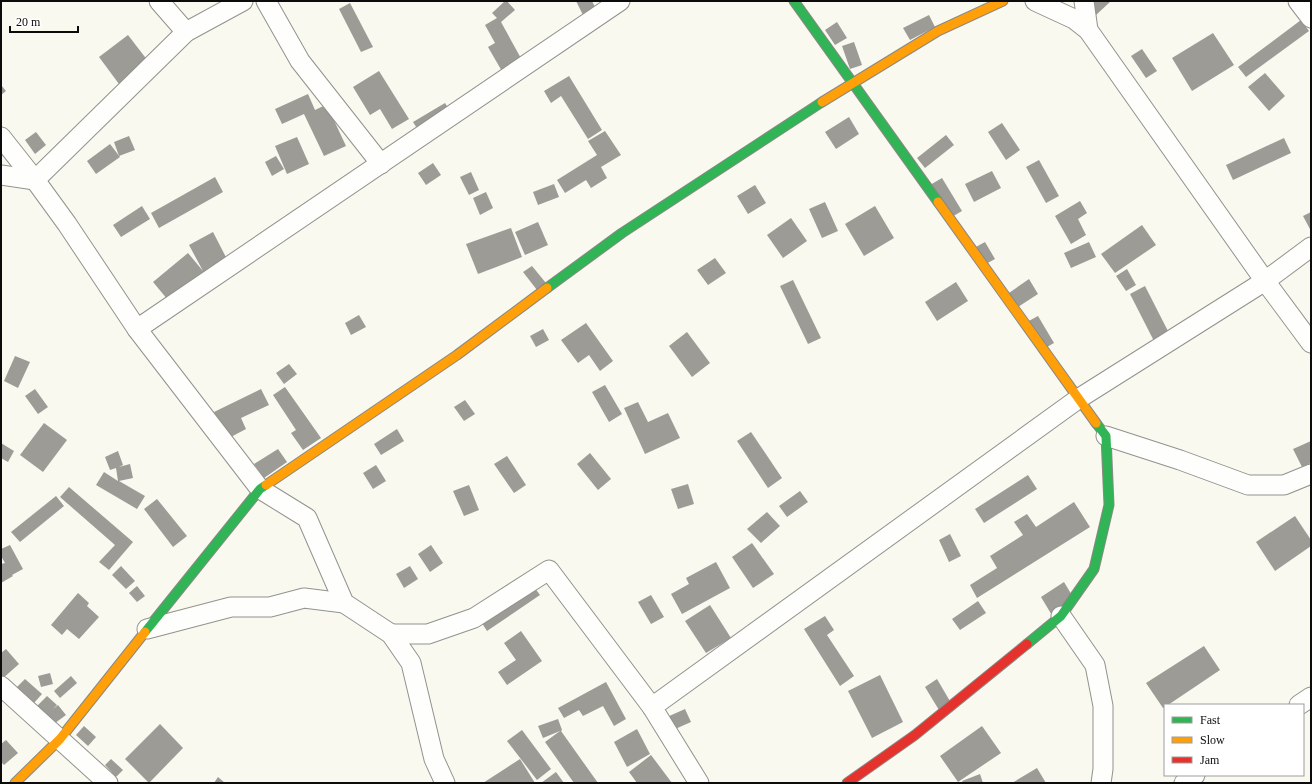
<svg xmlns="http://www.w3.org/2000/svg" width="1312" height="784" font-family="Georgia,serif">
<rect width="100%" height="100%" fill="#f9f9f0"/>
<!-- building -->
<g fill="#9c9b96">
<polygon points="505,1 507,1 515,10 501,22 523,62 503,73 488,47 495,43 485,25 497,18 492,13"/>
<polygon points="576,1 592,1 598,13 585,19"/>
<polygon points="1089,1 1111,1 1095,16"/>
<polygon points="350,3 373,47 361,52 339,9"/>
<polygon points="929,15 935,27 910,40 903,28"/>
<polygon points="1301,20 1309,31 1246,77 1238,67"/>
<polygon points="837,22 847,38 835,45 825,30"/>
<polygon points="1213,33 1234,65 1192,91 1172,58"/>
<polygon points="128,35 148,61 119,84 99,57"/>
<polygon points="854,42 862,65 850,69 842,46"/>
<polygon points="1142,49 1157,71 1146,78 1131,56"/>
<polygon points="379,71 409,119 392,129 380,109 370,115 353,87"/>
<polygon points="1265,73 1285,96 1269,111 1248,87"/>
<polygon points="569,76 602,130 588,139 561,96 551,103 544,91"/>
<polygon points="1,85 6,91 1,95"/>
<polygon points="308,94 315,110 334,101 332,116 346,146 324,156 304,114 282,124 275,109"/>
<polygon points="445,103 452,114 420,133 413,122"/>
<polygon points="849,117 859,134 836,149 825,132"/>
<polygon points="1002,123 1020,150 1006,160 988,132"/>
<polygon points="605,131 621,155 601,167 607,178 591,188 586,180 565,193 557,180 597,155 588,141"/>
<polygon points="36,132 46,145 35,154 25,140"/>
<polygon points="946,135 954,145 925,168 917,158"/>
<polygon points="129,136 135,150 119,156 114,142"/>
<polygon points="297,137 309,164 287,174 275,146"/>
<polygon points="1284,138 1291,153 1233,180 1226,165"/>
<polygon points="110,144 120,157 96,174 87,161"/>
<polygon points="276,156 284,169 272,176 265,162"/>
<polygon points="1039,160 1059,196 1046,203 1026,167"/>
<polygon points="433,163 441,175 426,185 418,173"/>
<polygon points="992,171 1001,188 974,202 965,184"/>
<polygon points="471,172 479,190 469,195 460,177"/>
<polygon points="215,177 223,192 159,228 151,213"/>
<polygon points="942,178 962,211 950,218 930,185"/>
<polygon points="554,184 559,197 538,205 533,192"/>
<polygon points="755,185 766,203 748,214 737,196"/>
<polygon points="486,192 493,208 480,215 473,198"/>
<polygon points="1080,201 1087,213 1078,219 1086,235 1071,244 1055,216"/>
<polygon points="825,202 838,231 822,238 809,209"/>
<polygon points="142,206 150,219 121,237 113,225"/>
<polygon points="875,206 894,238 864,256 845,224"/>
<polygon points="1311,212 1311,231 1303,216"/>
<polygon points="791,218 807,241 783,258 767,235"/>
<polygon points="538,222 548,245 525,255 515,232"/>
<polygon points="1142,225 1156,245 1115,273 1101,254"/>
<polygon points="511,228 522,257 478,274 466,244"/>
<polygon points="213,232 230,265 206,277 203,272 168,300 153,282 188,253 203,271 189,245"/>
<polygon points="985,242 995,259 984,265 974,248"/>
<polygon points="1089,242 1096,257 1071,268 1064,253"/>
<polygon points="715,258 726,273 708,285 697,270"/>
<polygon points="532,266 546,283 537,290 523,272"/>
<polygon points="1127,269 1136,285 1126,291 1116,276"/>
<polygon points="1029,279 1038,294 1015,309 1006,295"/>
<polygon points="793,280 821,338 808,344 780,286"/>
<polygon points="956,282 968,301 937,321 925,302"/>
<polygon points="1145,286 1171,337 1156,345 1130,294"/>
<polygon points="359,315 366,327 351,335 345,323"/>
<polygon points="1038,316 1054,343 1040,351 1025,323"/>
<polygon points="586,323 613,361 600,371 589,355 578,363 561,340"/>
<polygon points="543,329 549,340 536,347 530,336"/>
<polygon points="687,332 710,363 692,377 669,346"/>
<polygon points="15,356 30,362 18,388 4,381"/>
<polygon points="289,364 297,374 284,384 276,373"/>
<polygon points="605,385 622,414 609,422 592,392"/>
<polygon points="285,387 321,438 303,450 291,433 296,430 273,395"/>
<polygon points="35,389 48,407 38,414 25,396"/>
<polygon points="261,389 269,405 241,418 246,429 227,439 214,412"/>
<polygon points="465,400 475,414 464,421 454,407"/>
<polygon points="638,402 648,422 668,413 680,438 645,454 624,408"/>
<polygon points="44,423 67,440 43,472 20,455"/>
<polygon points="397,429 404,441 381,455 374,444"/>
<polygon points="751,432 782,478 768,488 737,441"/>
<polygon points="1311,441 1311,463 1302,467 1293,449"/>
<polygon points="1,443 14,451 8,462 1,458"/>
<polygon points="278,449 287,462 264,478 254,464"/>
<polygon points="118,451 123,465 119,467 130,464 133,478 119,481 145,496 137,509 96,485 104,472 118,481 116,468 110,470 105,457"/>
<polygon points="590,453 611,479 598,490 577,464"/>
<polygon points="507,456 526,485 514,493 494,464"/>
<polygon points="376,465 386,481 373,489 363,473"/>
<polygon points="1028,475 1037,489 984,523 975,509"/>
<polygon points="688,484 694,504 678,509 671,489"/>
<polygon points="469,485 479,510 464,516 453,491"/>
<polygon points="69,487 133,542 109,570 99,562 115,545 60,497"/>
<polygon points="800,491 808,502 787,517 779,506"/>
<polygon points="56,496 64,506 20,542 11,532"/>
<polygon points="157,499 187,536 173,547 144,509"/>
<polygon points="1074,502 1090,527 977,598 970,585 997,568 990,556 1023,535 1014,522 1027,514 1036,527"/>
<polygon points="767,512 780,526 761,543 747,529"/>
<polygon points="1295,516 1311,540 1311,546 1275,571 1256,542"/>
<polygon points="950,534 961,556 949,562 939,540"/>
<polygon points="752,543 774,574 753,588 732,557"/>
<polygon points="10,545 23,569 12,575 13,576 1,583 1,564 5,563 1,556 1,549"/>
<polygon points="431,545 443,563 430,572 418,554"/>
<polygon points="716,562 730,588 682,614 671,594 689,584 686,578"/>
<polygon points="121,566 135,581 126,589 112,575"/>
<polygon points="410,566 418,579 404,588 396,574"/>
<polygon points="1064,582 1076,602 1053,617 1041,597"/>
<polygon points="532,584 540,595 487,631 480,620"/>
<polygon points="137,586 145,596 137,602 129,593"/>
<polygon points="78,593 89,603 87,606 99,617 79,639 67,629 62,635 51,625"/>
<polygon points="651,595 664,617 651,624 638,602"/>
<polygon points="978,601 986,613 960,630 952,619"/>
<polygon points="710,605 731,638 706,653 685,621"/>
<polygon points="825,616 834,630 827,635 854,676 840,686 804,629"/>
<polygon points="521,631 542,661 507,685 498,672 516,660 504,643"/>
<polygon points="1204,646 1220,670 1168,705 1165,705 1165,707 1163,708 1146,683"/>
<polygon points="6,649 19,664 2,679 1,653"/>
<polygon points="50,673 53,684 41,687 38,676"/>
<polygon points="880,675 903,722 872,738 848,691"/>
<polygon points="71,676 77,683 60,698 54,691"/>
<polygon points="25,679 42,694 34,703 16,688"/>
<polygon points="937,679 954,708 942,715 925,687"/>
<polygon points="606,682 626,719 614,726 603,706 583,716 579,710 564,718 558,708"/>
<polygon points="47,696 57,705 53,709 58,705 66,715 51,726 35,708"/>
<polygon points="685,709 691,722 673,730 667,717"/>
<polygon points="558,719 562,730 561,731 598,783 574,783 545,742 560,731 543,738 538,726"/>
<polygon points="160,724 183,748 149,783 125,759"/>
<polygon points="84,726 96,737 88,746 76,735"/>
<polygon points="982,726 1001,753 958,782 940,756"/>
<polygon points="637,729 650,754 627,767 614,742"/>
<polygon points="522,730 551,769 537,780 507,741"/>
<polygon points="6,740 18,753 4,765 1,762 1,744"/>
<polygon points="651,755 672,783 637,783 629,772"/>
<polygon points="111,759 123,770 116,777 105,765"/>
<polygon points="520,759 535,783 483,783"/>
<polygon points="1037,768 1046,783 1012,783"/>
<polygon points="556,772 564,783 541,783"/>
<polygon points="980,774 983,783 963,783 962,781"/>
<polygon points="218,777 225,783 214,783"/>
</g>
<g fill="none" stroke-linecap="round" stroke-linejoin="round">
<defs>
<g id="street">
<polyline points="159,1 186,32"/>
<polyline points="266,1 300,61 381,164"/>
<polyline points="1035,1 1074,19 1088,30 1265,281 1311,343"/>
<polyline points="1084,1 1088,30"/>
<polyline points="1298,1 1311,18"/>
<polyline points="1,137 35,180 67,224 137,329 260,489 307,518 344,603 391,634 411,663 434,759 445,783"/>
<polyline points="1,175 35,180"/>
<polyline points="35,180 186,32 243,1"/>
<polyline points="137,329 620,1"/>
<polyline points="1106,436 1180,460 1248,485 1284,485 1311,474"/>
<polyline points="1061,616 1095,665 1103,706 1103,769 1101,783"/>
<polyline points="147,629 231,607 270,607 304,598 344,603"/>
<polyline points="391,634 428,634 474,618 549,570 652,707 699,783"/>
<polyline points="1,686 108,783"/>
<polyline points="1299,705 1311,697"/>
<polyline points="652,707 1078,399 1265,281 1311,247"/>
<polyline points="1184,783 1195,775"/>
</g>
<g id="fast">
<polyline points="794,1 938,202"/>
<polyline points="547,288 622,233 822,102"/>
<polyline points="145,632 260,489 266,485"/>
<polyline points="1027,644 1061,616 1094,569 1109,505 1106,436 1096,423"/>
</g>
<g id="slow">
<polyline points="822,102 938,31 1003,1"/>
<polyline points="938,202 1096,423"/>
<polyline points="266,485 457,355 547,288"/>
<polyline points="15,783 60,739 145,632"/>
</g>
<polyline id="jam" points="847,783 915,735 1027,644"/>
</defs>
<!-- street casing -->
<use href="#street" stroke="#92928e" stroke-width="21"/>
<!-- fast casing -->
<use href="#fast" stroke="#898985" stroke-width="11"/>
<!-- slow casing -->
<use href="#slow" stroke="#898985" stroke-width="11"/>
<!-- jam casing -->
<use href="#jam" stroke="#898985" stroke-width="11"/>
<!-- street -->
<use href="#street" stroke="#fefefd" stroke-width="19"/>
<!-- fast -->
<use href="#fast" stroke="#30b455" stroke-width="9"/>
<!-- slow -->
<use href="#slow" stroke="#ff9f0a" stroke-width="9"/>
<!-- jam -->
<use href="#jam" stroke="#e5322d" stroke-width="9"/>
</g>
<!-- border -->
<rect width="1312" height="784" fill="none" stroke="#0b0b0b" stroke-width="4"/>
<!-- legend -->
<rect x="1164" y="704" width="140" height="72" fill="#ffffff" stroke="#9d9d9d"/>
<rect x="1172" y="717" width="20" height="6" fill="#30b455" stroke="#9d9d9d"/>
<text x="1200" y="724" font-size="12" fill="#0b0b0b">Fast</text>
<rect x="1172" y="737" width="20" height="6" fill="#ff9f0a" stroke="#9d9d9d"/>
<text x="1200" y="744" font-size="12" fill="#0b0b0b">Slow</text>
<rect x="1172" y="757" width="20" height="6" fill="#e5322d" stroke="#9d9d9d"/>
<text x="1200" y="764" font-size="12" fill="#0b0b0b">Jam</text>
<!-- scale -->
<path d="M10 26v6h68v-6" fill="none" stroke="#0b0b0b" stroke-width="2"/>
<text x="16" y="26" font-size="12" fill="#0b0b0b" stroke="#ffffff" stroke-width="3" paint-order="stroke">20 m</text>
</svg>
